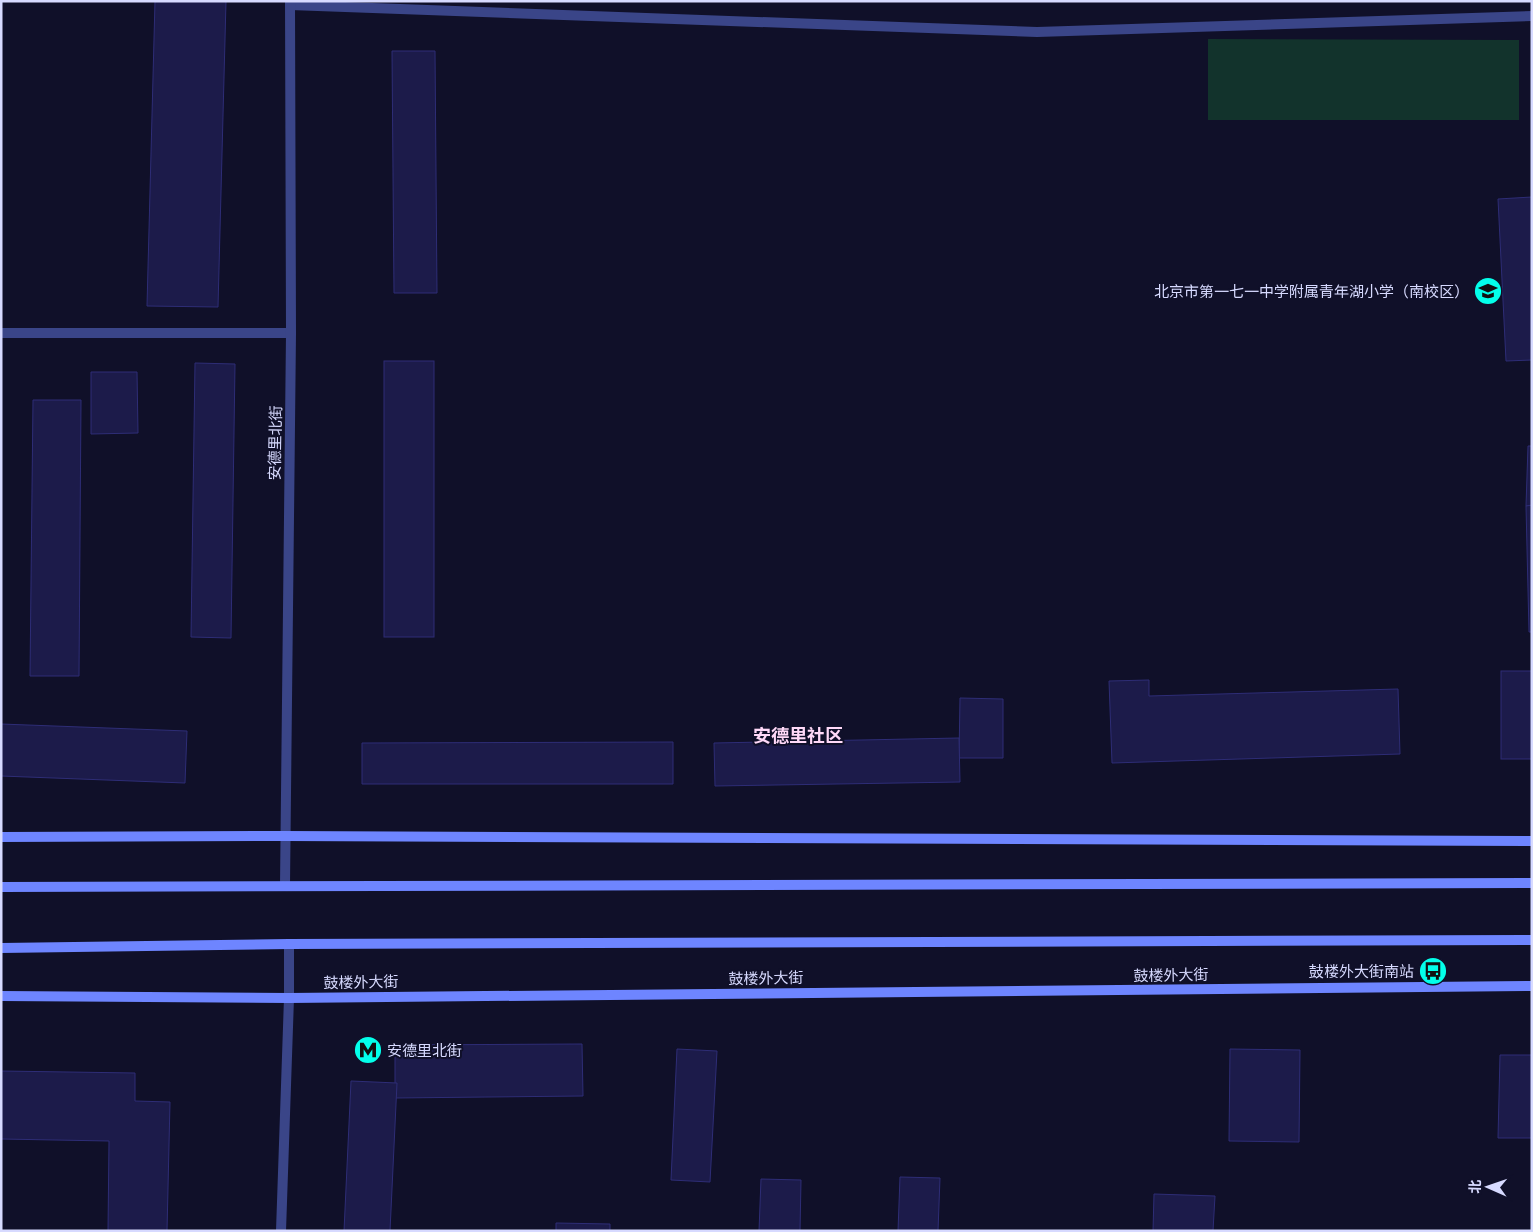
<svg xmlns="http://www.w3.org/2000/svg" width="1533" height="1232" font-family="Montserrat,'Noto Sans SC',sans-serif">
<rect width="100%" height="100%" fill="#101029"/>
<!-- green -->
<polygon fill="#12332c" points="1208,39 1519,40 1519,120 1208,120"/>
<!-- building -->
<g fill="#1c1b4a" stroke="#2e2d76">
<polygon points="155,1 226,1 218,307 147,306"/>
<polygon points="392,51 435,51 437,293 394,293"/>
<polygon points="1532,197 1532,360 1506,361 1498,199"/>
<rect x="384" y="361" width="50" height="276"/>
<polygon points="195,363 235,364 231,638 191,637"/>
<polygon points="91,372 137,372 138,433 91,434"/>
<polygon points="33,400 81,400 79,676 30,676"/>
<polygon points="1528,446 1532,446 1532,506 1526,506"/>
<polygon points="1532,505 1532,632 1529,632 1526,506"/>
<rect x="1501" y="671" width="31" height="88"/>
<polygon points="1149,680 1149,696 1398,689 1400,754 1112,763 1109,681"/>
<polygon points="960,698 1003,699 1003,758 959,758"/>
<polygon points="1,724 187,731 185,783 1,776"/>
<polygon points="959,738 960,782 715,786 714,743"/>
<polygon points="673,742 673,784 362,784 362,743"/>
<polygon points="582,1044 583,1096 395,1098 395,1045"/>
<polygon points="677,1049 717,1051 710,1182 671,1180"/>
<polygon points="1230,1049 1300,1050 1299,1142 1229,1141"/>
<polygon points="1500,1055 1532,1055 1532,1138 1498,1138"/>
<polygon points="1,1071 135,1073 135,1101 170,1102 167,1231 108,1231 109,1141 1,1139"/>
<polygon points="351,1081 397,1083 390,1231 344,1231"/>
<polygon points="900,1177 940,1178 938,1231 898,1231"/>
<polygon points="761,1179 801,1180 800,1231 759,1231"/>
<polygon points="1154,1194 1215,1196 1213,1231 1153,1231"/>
<polygon points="556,1223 610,1224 610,1231 556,1231"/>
</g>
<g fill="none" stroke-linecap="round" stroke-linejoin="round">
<!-- street -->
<g stroke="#3a4588" stroke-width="10">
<polyline points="290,5 1037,32 1532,16"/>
<polyline points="1,333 291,333"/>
<polyline points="285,885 291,333 290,1"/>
<polyline points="281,1231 289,998 289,944"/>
</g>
<!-- secondary -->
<g stroke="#6e85ff" stroke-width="10">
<polyline points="1,837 285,836 1532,841"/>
<polyline points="1,887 1532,883"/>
<polyline points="1,948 289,944 1532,940"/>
<polyline points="1,996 289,998 1532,986"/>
</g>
</g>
<!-- icons -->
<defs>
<symbol id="school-disc" viewBox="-11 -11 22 22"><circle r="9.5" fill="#03ffea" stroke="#101029"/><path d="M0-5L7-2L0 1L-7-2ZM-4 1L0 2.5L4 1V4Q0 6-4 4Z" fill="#111"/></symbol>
<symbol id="bus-disc" viewBox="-11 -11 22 22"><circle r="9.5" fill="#03ffea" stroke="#101029"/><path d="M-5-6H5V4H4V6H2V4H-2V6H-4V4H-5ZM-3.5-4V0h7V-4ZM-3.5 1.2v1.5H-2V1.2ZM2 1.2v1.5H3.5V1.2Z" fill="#111"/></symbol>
<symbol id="metro-disc" viewBox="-11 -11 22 22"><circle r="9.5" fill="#03ffea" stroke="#101029"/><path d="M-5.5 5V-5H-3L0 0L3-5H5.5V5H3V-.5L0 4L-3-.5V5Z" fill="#111"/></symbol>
</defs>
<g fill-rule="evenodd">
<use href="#school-disc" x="1472" y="275" width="32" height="32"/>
<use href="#bus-disc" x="1417" y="955" width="32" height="32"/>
<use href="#metro-disc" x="352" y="1034" width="32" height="32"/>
</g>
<g text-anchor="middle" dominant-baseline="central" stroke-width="4" stroke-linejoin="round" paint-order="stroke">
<!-- poi labels -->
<g font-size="15" fill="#d7daff" stroke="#101029" text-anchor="end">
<text x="1469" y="291">北京市第一七一中学附属青年湖小学（南校区）</text>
<text x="1414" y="971">鼓楼外大街南站</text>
<text x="387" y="1050" text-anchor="start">安德里北街</text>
</g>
<!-- street labels -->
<g font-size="15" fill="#d7daff" stroke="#101029">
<text transform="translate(275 443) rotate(-89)">安德里北街</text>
<text transform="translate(1171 975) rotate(-1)">鼓楼外大街</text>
<text transform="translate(766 978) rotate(-1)">鼓楼外大街</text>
<text transform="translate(361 982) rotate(-1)">鼓楼外大街</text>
</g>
<!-- quarter labels -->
<g font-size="18" font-weight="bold" fill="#ffd9f8" stroke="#101029">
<text x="798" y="736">安德里社区</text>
</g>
</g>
<!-- border -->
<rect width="1533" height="1232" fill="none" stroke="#d7daff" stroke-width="5"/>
<!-- north arrow -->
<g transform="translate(1488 1187) rotate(272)" stroke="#101029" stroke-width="4" paint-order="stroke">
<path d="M0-4L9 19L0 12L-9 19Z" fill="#d7daff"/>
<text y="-8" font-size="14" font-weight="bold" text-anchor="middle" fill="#d7daff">北</text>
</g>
</svg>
